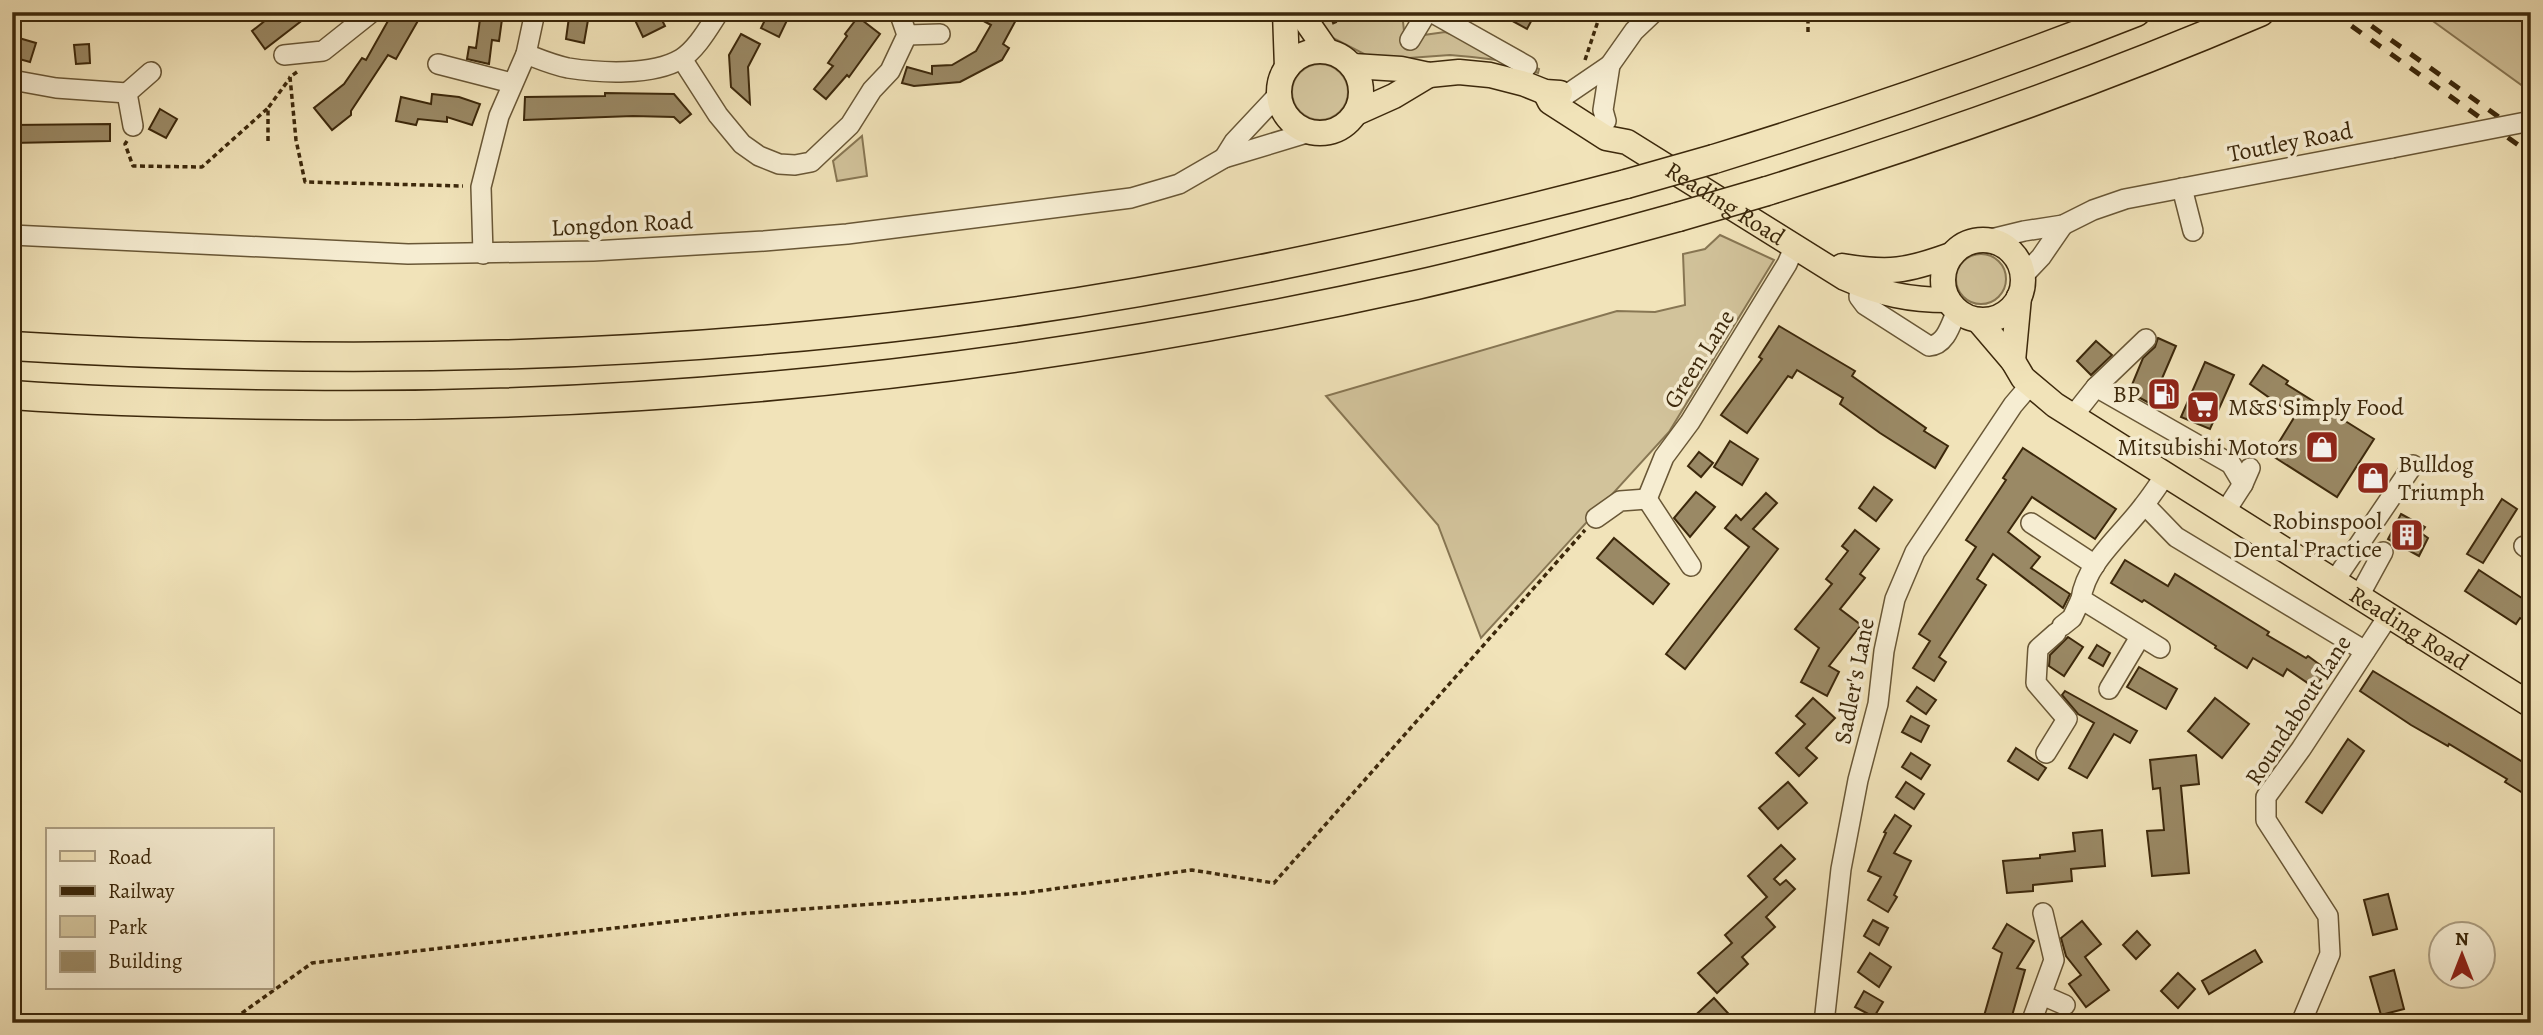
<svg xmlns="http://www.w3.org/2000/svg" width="2543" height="1035" font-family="Alegreya,serif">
<rect width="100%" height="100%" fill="#f1e3b9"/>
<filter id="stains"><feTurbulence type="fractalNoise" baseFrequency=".00286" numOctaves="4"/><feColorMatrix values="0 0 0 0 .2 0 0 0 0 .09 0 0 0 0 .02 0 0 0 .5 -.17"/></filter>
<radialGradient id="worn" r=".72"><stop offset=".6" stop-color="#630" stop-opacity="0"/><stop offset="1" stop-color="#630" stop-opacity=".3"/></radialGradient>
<!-- green -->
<g fill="#d2c39b" stroke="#877653" stroke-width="2">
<polygon points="1315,12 1402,12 1404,31 1401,43 1411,49 1424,35 1445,32 1521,60 1539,69 1538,73 1497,60 1472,57 1450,55 1395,59 1366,55 1331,37"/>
<polygon points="2444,12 2531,12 2531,92 2430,19"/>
<circle cx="1320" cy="92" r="28"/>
<polygon points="862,136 867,176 837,181 833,161"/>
<polygon points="1720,235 1774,260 1669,432 1481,638 1438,525 1326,396 1617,311 1655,312 1685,305 1683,254 1705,249"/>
<circle cx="1981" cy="279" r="25"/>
</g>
<!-- building -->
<g fill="#9a8965" stroke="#3c280b" stroke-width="2">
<polygon points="276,12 313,12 265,49 252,31"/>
<polygon points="393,12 423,12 396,59 388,55 351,111 351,115 332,130 314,108 344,84 362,58 366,60"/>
<polygon points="481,12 503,12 499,41 492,40 489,64 467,59 469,47 476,48"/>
<polygon points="646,12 658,12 665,26 643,37 634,18"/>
<polygon points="769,12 791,12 779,37 761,28"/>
<polygon points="967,12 1001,12 1016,20 1003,44 1009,48 1002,60 960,82 914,86 902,83 907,67 932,74 932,66 952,65 976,51 991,25"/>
<polygon points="1496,12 1536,12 1527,29"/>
<polygon points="569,17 588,20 584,43 566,39"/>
<polygon points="858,17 880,34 849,77 847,75 826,99 814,89 833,66 828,63 847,36 845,34"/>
<polygon points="741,34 760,44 748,67 750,104 731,87 729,55"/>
<polygon points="12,36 36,43 30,62 12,57"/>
<polygon points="89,44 90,63 76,64 74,45"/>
<polygon points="605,93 674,94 691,114 680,123 674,117 633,116 524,120 525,97 605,96"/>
<polygon points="432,94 459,97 480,104 472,125 447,117 447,122 418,119 416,125 396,121 401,97 431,104"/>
<polygon points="160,109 177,119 166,138 149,129"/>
<polygon points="110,124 110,141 12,143 12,125"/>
<polygon points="1779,326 1855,371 1852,376 1926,428 1924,431 1948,446 1935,468 1880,433 1840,404 1843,398 1797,370 1792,378 1788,376 1747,433 1721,415 1762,359 1759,357"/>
<polygon points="2158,338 2176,346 2151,404 2129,392 2143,358 2155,347"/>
<polygon points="2096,341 2112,355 2091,375 2077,361"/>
<polygon points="2205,362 2234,375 2210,429 2181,417"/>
<polygon points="2263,365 2288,381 2286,384 2374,439 2337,497 2271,455 2295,416 2250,384"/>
<polygon points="1730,441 1758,459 1742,485 1714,467"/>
<polygon points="2023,448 2116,509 2095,539 2032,497 2008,532 2040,557 2031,568 2070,594 2063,608 1993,554 1977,579 1986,585 1939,657 1946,662 1934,681 1913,668 1930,641 1919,634 1976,547 1966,540 2006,480 2003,478"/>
<polygon points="1699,452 1713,463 1701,477 1688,466"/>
<polygon points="1874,487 1892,500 1876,521 1859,508"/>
<polygon points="1696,492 1715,507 1690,537 1674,518"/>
<polygon points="1766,493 1777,503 1753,529 1778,549 1685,669 1666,654 1749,547 1725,528 1736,515 1741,520"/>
<polygon points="2502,499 2517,509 2483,563 2467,554"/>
<polygon points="2401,514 2425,527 2421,533 2428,538 2419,556 2388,539"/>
<polygon points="1855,530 1879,549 1860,574 1865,578 1840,609 1861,625 1829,666 1839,672 1827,696 1801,682 1819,648 1795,629 1832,584 1826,579 1848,551 1842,546"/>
<polygon points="1614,538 1669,584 1653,604 1597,558"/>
<polygon points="2125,560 2168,586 2175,574 2269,632 2267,635 2306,658 2308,656 2327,670 2315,688 2287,669 2283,676 2253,658 2247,668 2215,648 2216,646 2144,600 2142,602 2111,583"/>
<polygon points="2479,570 2531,604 2531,625 2520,618 2516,624 2465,591"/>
<polygon points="2068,637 2083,647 2064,676 2049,666 2050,655"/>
<polygon points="2097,645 2110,653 2103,666 2089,658"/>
<polygon points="2139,667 2177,689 2166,709 2127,687"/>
<polygon points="2373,671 2531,767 2531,798 2505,782 2507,779 2449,744 2448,746 2411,725 2360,691"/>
<polygon points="1917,687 1936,700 1926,714 1907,701"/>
<polygon points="2065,691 2137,731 2130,743 2114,734 2087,778 2069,768 2094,723 2078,714 2062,695"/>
<polygon points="1813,698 1835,718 1806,748 1817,758 1799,776 1776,753 1805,724 1796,716"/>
<polygon points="2215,698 2249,724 2222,758 2188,731"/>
<polygon points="1911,716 1929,726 1921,742 1902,732"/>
<polygon points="2348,739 2364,751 2322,813 2306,802"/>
<polygon points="2016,748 2046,768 2038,780 2008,761"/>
<polygon points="1911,753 1930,765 1921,779 1902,767"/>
<polygon points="2196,755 2199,784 2181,786 2189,873 2152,876 2147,831 2164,830 2160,788 2153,789 2150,760"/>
<polygon points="1788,782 1807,803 1778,829 1759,808"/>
<polygon points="1906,782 1924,794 1914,809 1896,797"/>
<polygon points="1895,815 1911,826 1894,853 1911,861 1894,895 1897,897 1888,912 1868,900 1881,877 1868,871 1886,833 1884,832"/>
<polygon points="2102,830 2105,866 2071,869 2072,881 2033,885 2033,891 2007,893 2003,861 2040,858 2040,855 2075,851 2073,833"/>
<polygon points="1781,845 1795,859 1774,879 1780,885 1786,880 1795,889 1766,917 1775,927 1742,957 1748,964 1717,993 1698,973 1732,943 1725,935 1767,897 1748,876"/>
<polygon points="2388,894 2397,929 2373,935 2364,900"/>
<polygon points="1873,920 1888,928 1879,945 1864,936"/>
<polygon points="2082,921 2101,944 2085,957 2109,990 2086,1007 2069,984 2081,975 2066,956 2061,938"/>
<polygon points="2007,924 2034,941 2017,968 2025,970 2010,1023 1982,1023 2002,953 1993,948"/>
<polygon points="2137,931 2150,945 2136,959 2123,945"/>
<polygon points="2255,950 2262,962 2209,994 2202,981"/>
<polygon points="1870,953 1891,967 1879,987 1858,972"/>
<polygon points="2394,970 2404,1009 2381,1015 2370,977"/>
<polygon points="2178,973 2195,989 2178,1008 2161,991"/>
<polygon points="1864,991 1883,1002 1874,1017 1855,1007"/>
<polygon points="1714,998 1737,1023 1687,1023"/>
</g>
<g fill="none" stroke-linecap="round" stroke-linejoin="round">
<defs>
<g id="minor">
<polyline points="1431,12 1527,66"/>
<polyline points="907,35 940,34"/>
<polyline points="1410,40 1427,12"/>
<path d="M526 54C539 59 553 65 568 68 600 73 652 76 681 59 697 49 709 27 719 12"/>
<polyline points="284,55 323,51 372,12"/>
<polyline points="682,59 718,115 742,144 759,156 779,164 795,165 811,162 850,125 872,90 890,71 907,35 899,12"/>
<polyline points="438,64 512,83"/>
<polyline points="12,80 56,88 127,93"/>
<polyline points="1566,95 1610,65"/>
<polyline points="1606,121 1603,110 1610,65 1634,31 1654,12"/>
<polyline points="133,126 127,93 151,72"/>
<polyline points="1224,158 1234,142 1279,94"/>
<polyline points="2182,188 2193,231"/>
<polyline points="12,235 408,254 593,251 764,241 847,234 1131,198 1179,184 1224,158 1310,132"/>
<polyline points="1987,240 2024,231 2063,225 2093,210 2125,199 2392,148"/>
<polyline points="483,254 481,187 499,116 526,54 535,12"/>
<polyline points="2023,276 2041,257 2063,225"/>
<path d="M1860 284 1859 297 1865 305 1929 346C1946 345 1951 324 1957 310"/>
<polyline points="2096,387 2231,464 2243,484"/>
<polyline points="2073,416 2096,387 2146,339"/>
<polyline points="1647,499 1664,457 1690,422 1787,264 1795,246"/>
<polyline points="1647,499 1691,566"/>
<polyline points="2145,505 2176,537 2365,651"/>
<polyline points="2225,512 2243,484 2250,468"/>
<polyline points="1596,518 1620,501 1647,499"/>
<polyline points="2031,523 2095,565"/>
<polyline points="2524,546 2531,551"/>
<polyline points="2335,580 2413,465"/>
<polyline points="2359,596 2383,552"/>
<polyline points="2062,626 2072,618 2081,599"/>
<path d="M2160 648 2081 599C2086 562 2123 534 2144 505 2152 495 2159 484 2166 474"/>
<polyline points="2109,689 2140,637"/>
<polyline points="2046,753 2067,719 2036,683 2038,649 2056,633"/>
<polyline points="2042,995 2065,1005"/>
<polyline points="1824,1023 1841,869 1858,780 1878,704 1884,651 1895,599 1915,552 2013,405 2030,385"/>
<polyline points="2031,1023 2054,960 2043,913"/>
<polyline points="2301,1023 2330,954 2328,916 2266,820 2266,797 2301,749 2389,615"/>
</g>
<g id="major">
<polyline points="1285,12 1287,68"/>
<polyline points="1300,12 1327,51"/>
<circle cx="1320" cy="92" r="41"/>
<polyline points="1353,66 1401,69 1429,75 1459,72 1490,75 1525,84 1545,92 1560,93"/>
<path id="s1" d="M1545 92 1550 102 1606 138 1627 142 1845 278C1881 294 1909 300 1948 300"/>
<polyline points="1356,113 1394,96 1429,75"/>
<circle cx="1983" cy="280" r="40"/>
<path d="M1842 266C1889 274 1907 271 1951 255"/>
<path id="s2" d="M1978 320 2013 361 2023 378 2055 405 2531 705"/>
<polyline points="2013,361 2019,297"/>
</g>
<g id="highway">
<path d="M1714 159C1857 115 1997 67 2136 12"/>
<path d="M1767 191C1934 139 2099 81 2260 12"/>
<path d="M12 346C320 365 629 360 936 322 1169 294 1399 243 1626 184"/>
<path d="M12 395C108 402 204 404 300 405 675 409 1050 366 1416 285 1504 265 1591 241 1678 217"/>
</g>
</defs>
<!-- minor casing -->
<use href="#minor" stroke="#695736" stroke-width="22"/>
<!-- major casing -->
<use href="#major" stroke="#3c280b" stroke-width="27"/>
<!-- highway casing -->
<use href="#highway" stroke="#3c280b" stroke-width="31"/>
<!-- path -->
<g stroke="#3c280b" stroke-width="3.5" stroke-dasharray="5 3.5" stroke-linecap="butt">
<polyline points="1332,23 1345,18 1351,12"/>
<polyline points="1808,32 1808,12"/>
<polyline points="1585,60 1601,12"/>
<polyline points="297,72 290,77 296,140 305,182 463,186"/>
<polyline points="127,141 125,144 133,166 202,167 268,108"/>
<polyline points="268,141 268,108 290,78"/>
<polyline points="228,1023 312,963 737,914 1024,893 1192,870 1274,883 1585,530"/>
</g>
<!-- minor -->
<use href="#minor" stroke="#f6edd2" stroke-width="19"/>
<!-- major -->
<use href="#major" stroke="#f1e3b9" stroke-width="24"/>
<!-- highway -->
<use href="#highway" stroke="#f1e3b9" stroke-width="28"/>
<!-- rail -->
<g stroke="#3c280b" stroke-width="5" stroke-dasharray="12 12" stroke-linecap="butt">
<polyline points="2332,12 2531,154"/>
<polyline points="2352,12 2531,140"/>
</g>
<defs>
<polyline id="minor-bridge" points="2392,148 2531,121"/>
<g id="highway-bridge">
<polyline points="1626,184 1714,159"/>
<polyline points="1678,217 1767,191"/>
</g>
</defs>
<!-- minor-bridge casing -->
<use href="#minor-bridge" stroke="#695736" stroke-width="22" stroke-linecap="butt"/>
<!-- highway-bridge casing -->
<use href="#highway-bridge" stroke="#3c280b" stroke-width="31" stroke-linecap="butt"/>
<!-- minor-bridge -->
<use href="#minor-bridge" stroke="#f6edd2" stroke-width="19"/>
<!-- highway-bridge -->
<use href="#highway-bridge" stroke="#f1e3b9" stroke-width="28"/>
</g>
<!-- icons -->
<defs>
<symbol id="fuel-square" viewBox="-11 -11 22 22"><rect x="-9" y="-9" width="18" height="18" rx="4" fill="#8f2418" stroke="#f6edd2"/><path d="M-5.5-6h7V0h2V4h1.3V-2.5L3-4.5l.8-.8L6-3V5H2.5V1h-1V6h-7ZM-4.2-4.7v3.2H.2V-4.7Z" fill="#fff"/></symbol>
<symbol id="supermarket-square" viewBox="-11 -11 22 22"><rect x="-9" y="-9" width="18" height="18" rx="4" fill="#8f2418" stroke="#f6edd2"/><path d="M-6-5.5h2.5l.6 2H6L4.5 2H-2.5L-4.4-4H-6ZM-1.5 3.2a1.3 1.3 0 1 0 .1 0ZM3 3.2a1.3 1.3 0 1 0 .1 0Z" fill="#fff"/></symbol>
<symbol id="shop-square" viewBox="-11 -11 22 22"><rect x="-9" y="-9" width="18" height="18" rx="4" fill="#8f2418" stroke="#f6edd2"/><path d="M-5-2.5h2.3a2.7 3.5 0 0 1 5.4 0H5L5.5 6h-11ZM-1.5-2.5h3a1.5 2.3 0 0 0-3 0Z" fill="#fff"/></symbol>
<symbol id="building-square" viewBox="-11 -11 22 22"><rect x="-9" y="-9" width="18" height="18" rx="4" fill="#8f2418" stroke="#f6edd2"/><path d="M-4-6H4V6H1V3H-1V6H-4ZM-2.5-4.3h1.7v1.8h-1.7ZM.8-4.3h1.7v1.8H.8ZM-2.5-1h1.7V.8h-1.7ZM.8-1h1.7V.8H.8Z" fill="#fff"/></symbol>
</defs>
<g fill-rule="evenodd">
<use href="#fuel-square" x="2145" y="375" width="38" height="38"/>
<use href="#supermarket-square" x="2184" y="388" width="38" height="38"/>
<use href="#shop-square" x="2303" y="428" width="38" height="38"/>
<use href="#shop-square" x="2354" y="459" width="38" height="38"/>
<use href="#building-square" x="2388" y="516" width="38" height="38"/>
</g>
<g text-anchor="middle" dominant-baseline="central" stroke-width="7" stroke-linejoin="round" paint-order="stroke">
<!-- street labels -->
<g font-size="24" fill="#3c280b" stroke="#f6edd2">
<text transform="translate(2290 142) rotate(-11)">Toutley Road</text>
<text stroke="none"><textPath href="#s1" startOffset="215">Reading Road</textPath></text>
<text transform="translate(622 224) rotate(-3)">Longdon Road</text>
<text transform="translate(1699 359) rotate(-58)">Green Lane</text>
<text stroke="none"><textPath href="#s2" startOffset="534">Reading Road</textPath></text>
<text transform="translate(1854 681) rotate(-79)">Sadler's Lane</text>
<text transform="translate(2298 710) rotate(-57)">Roundabout Lane</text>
</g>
<!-- poi labels -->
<g font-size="24" fill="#3c280b" stroke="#f6edd2" text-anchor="end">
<text x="2140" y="394">BP</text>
<text x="2228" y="407" text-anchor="start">M&amp;S Simply Food</text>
<text x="2298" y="447">Mitsubishi Motors</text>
<text x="2398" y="464" text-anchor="start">Bulldog<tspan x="2398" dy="28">Triumph</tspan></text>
<text x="2382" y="521">Robinspool<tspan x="2382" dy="28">Dental Practice</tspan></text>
</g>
</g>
<!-- margin -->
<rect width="2543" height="1035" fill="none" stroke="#f1e3b9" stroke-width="42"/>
<rect x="14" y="14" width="2515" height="1007" fill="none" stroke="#3c280b" stroke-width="3.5"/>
<rect x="21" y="21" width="2501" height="993" fill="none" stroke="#3c280b" stroke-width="2"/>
<!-- legend -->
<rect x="46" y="828" width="228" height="161" fill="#f6edd2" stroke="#ac9e82" stroke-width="2"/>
<rect x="60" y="851" width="35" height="10" fill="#f1e3b9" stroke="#ac9e82" stroke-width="2"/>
<text x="108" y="864" font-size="21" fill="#3c280b">Road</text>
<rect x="60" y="886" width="35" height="10" fill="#3c280b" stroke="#ac9e82" stroke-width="2"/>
<text x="108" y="898" font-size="21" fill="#3c280b">Railway</text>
<rect x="60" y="916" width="35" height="21" fill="#d2c39b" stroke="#ac9e82" stroke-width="2"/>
<text x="108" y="934" font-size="21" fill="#3c280b">Park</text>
<rect x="60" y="951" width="35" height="21" fill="#9a8965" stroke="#ac9e82" stroke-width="2"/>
<text x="108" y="968" font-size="21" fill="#3c280b">Building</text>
<!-- north arrow -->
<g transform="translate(2462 955)"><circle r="33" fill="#f6edd2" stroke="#ac9e82" stroke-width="2"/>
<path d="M0-5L12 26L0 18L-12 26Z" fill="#8f2418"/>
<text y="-10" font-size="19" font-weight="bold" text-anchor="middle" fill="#3c280b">N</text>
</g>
<rect width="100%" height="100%" filter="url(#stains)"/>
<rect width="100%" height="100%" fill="url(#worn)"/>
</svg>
